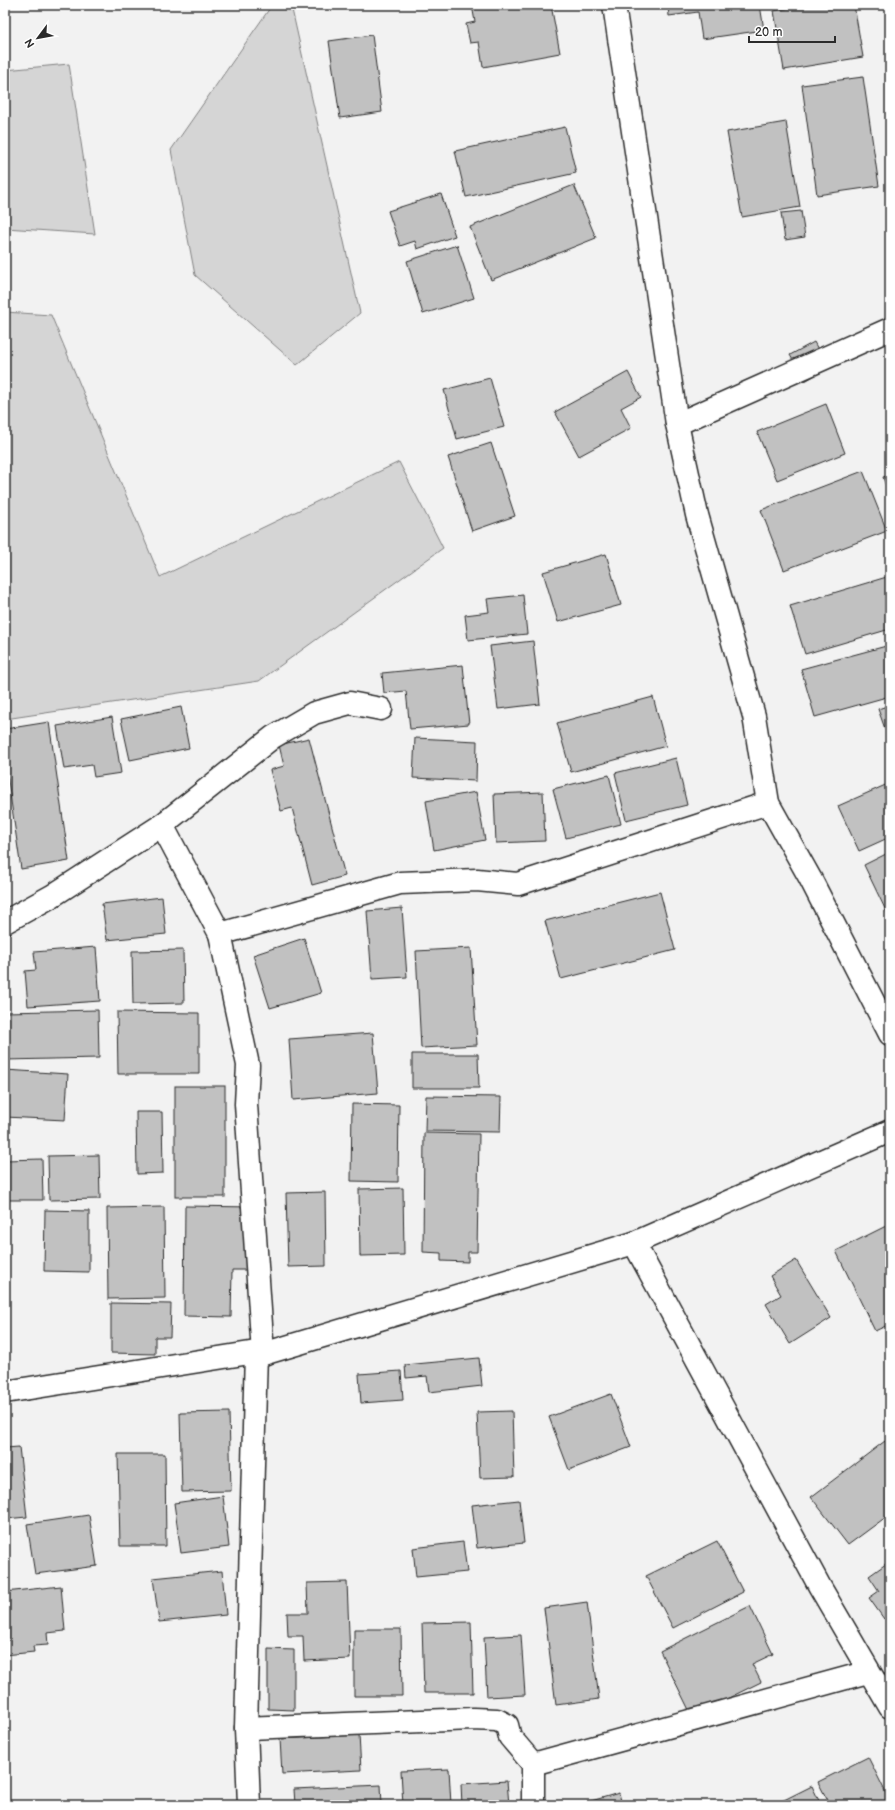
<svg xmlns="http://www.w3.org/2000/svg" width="895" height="1810" font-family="'Balsamiq Sans',sans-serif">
<rect width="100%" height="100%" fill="#f2f2f2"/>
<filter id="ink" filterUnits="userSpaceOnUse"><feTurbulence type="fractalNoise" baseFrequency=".025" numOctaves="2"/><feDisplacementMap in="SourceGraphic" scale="8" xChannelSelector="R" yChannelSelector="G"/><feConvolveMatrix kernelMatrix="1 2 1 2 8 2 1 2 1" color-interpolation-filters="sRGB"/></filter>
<g filter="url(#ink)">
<!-- green -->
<g fill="#d5d5d5" stroke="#808080">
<polygon points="272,5 291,5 360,313 297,365 195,275 171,150"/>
<polygon points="69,64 95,234 5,228 5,70"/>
<polygon points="5,312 51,315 160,577 399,462 443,548 259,681 5,719"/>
</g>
<!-- building -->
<g fill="#c1c1c1" stroke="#2b2b2b">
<polygon points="472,5 551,5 560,53 483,67 479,42 470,43 466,24 475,22"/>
<polygon points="668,5 760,5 764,30 702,39 698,12 669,16"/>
<polygon points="795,5 854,5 863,57 784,70 774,11 796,7"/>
<polygon points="372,35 382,112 340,118 329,41"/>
<polygon points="863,77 879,186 817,195 802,85"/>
<polygon points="786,122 800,207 742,217 727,132"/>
<polygon points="565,127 576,173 466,197 455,151"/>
<polygon points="574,185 596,238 491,280 470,227"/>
<polygon points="441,194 455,236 417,249 415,241 400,246 388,211"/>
<polygon points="801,211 805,237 785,240 781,213"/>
<polygon points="457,245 474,298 423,314 407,261"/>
<polygon points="814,342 828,368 805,381 790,355"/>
<polygon points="628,372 641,397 621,408 631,428 579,456 555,412"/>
<polygon points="490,378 504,427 457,439 444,390"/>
<polygon points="826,404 845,453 777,480 757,432"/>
<polygon points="491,443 515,516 472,531 448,457"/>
<polygon points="863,471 887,531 784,570 761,510"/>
<polygon points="890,475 890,499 883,477"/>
<polygon points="606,554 621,605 558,622 543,572"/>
<polygon points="890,576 890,629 805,654 790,606"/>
<polygon points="523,595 527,634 468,640 465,615 489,612 487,599"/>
<polygon points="533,641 540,704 498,709 490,646"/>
<polygon points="890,645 890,696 815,717 801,669"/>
<polygon points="463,665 469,724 410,729 406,691 384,693 382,673"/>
<polygon points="653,697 666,746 571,772 557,723"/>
<polygon points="890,705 890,743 878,709"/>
<polygon points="181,707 189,748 130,760 121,719"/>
<polygon points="112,717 121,773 94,777 92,765 64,769 57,726"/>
<polygon points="49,722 69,861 21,869 5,760 5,729"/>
<polygon points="309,738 345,876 312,885 292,808 281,811 270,770 284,766 279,745"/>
<polygon points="415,738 477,741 476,781 413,778"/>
<polygon points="676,758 687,805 626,820 615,773"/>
<polygon points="609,775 621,824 566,838 553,789"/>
<polygon points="890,783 890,837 859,851 838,806"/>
<polygon points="476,792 485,840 434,850 426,801"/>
<polygon points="543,792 545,841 496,843 494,794"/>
<polygon points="890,852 890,917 889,917 864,865"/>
<polygon points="660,892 675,950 561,979 545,921"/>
<polygon points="162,897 166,934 107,940 102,904"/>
<polygon points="402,908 407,977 372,979 367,911"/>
<polygon points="304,938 321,993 270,1008 253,955"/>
<polygon points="96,947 100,1001 28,1006 25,971 36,970 34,952"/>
<polygon points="471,948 477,1045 421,1048 416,951"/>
<polygon points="183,950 184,1003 133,1004 132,951"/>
<polygon points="98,1010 99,1058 5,1060 5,1012"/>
<polygon points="117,1012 199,1013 199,1074 118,1074"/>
<polygon points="373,1033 378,1093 293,1100 289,1039"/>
<polygon points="412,1054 478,1054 479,1088 412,1088"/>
<polygon points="5,1070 68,1074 65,1120 5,1117"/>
<rect x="175" y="1086" width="50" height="111"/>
<polygon points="426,1096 501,1097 500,1132 425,1131"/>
<polygon points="352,1104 399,1105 398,1182 351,1181"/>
<polygon points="136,1112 162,1112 163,1173 137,1174"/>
<polygon points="424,1133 479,1134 477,1252 468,1252 468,1262 441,1261 441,1253 423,1252"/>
<polygon points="99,1155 100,1199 49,1200 48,1156"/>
<polygon points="42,1159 43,1200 5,1200 5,1160"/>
<polygon points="403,1188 404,1255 360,1256 359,1189"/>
<polygon points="325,1192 326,1266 288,1267 286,1193"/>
<polygon points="185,1206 254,1207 253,1270 232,1270 231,1317 184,1316"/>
<polygon points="164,1207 165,1298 108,1299 107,1208"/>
<polygon points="45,1210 89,1211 89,1272 44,1271"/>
<polygon points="890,1224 890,1324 875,1331 836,1251"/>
<polygon points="796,1260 831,1318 790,1344 766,1304 781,1295 770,1276"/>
<polygon points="111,1303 171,1304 170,1337 155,1337 155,1354 111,1353"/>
<polygon points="479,1358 482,1386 429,1392 427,1376 406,1378 405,1365"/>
<polygon points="401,1371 403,1400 361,1403 359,1374"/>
<polygon points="611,1394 631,1447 569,1470 549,1417"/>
<polygon points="512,1411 514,1477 480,1478 477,1412"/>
<polygon points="229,1412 231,1491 182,1492 180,1413"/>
<polygon points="885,1441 890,1448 890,1514 848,1545 811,1497"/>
<polygon points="19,1447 27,1517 5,1519 5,1448"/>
<polygon points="118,1454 165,1454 166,1546 120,1546"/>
<polygon points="223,1496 229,1547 181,1553 174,1503"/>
<polygon points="519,1500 524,1543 477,1548 472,1505"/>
<polygon points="89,1515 97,1566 35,1574 27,1524"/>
<polygon points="717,1541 743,1592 673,1628 646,1576"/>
<polygon points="463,1542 467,1572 416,1577 413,1548"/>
<polygon points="890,1561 890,1615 884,1619 869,1598 879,1591 869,1576"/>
<polygon points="222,1571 226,1615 159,1622 153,1578"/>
<polygon points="347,1582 350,1659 304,1661 303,1636 288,1636 287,1613 308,1613 307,1583"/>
<polygon points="61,1586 65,1631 47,1633 48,1645 33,1646 34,1652 5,1655 5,1592"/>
<polygon points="587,1602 599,1699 556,1705 544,1608"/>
<polygon points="750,1606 773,1654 752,1664 761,1682 692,1716 660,1651"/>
<polygon points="471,1622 473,1693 424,1693 422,1623"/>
<polygon points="354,1629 401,1629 402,1696 354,1696"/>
<polygon points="521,1635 525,1695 487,1697 484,1637"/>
<polygon points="268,1649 294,1650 294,1710 268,1709"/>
<polygon points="359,1735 361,1770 282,1774 280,1739"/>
<polygon points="868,1757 890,1801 890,1805 830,1805 818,1782"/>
<polygon points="449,1769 451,1805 403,1805 401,1771"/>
<polygon points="507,1781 509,1805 462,1805 461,1784"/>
<polygon points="381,1785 382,1805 295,1805 294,1789"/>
<polygon points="812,1786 821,1805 774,1805"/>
<polygon points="619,1793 622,1805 577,1805"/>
<polygon points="674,1799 677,1805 661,1805"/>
</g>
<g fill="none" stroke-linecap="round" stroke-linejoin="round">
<defs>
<g id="street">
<polyline points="614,5 677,424 697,515 754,716 768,803 810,878 890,1034"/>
<polyline points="677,424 890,329"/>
<polyline points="162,825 220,934 248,1065 246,1104 263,1354"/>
<polyline points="5,922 52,896 162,825 273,737 314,713 350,703 381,709"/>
<polyline points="220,934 400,883 477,880 518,884 768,803"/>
<polyline points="634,1243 820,1587 890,1707"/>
<polyline points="5,1392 256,1352 263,1354 634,1243 890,1131"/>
<polyline points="246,1728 473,1719 497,1720 507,1725 510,1737 533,1764 533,1805"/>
<polyline points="533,1764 868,1672"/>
<polyline points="249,1805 246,1728 256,1352"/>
</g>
</defs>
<!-- street casing -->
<use href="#street" stroke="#2b2b2b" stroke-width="25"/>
<!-- street -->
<use href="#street" stroke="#fff" stroke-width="22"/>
</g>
</g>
<!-- margin -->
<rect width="895" height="1810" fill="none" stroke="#fff" stroke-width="20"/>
<rect x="10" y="10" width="875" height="1790" fill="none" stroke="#2b2b2b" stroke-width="1.5" filter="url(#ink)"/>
<!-- north arrow -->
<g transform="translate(38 38) rotate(238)" stroke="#ffffff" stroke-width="3" paint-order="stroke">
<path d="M0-3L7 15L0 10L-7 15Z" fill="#2b2b2b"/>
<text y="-6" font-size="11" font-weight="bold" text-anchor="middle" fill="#2b2b2b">N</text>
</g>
<!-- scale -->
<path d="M749 36v6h86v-6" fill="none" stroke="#2b2b2b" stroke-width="2"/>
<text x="755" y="36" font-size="12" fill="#2b2b2b" stroke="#ffffff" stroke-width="3" paint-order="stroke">20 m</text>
</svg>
